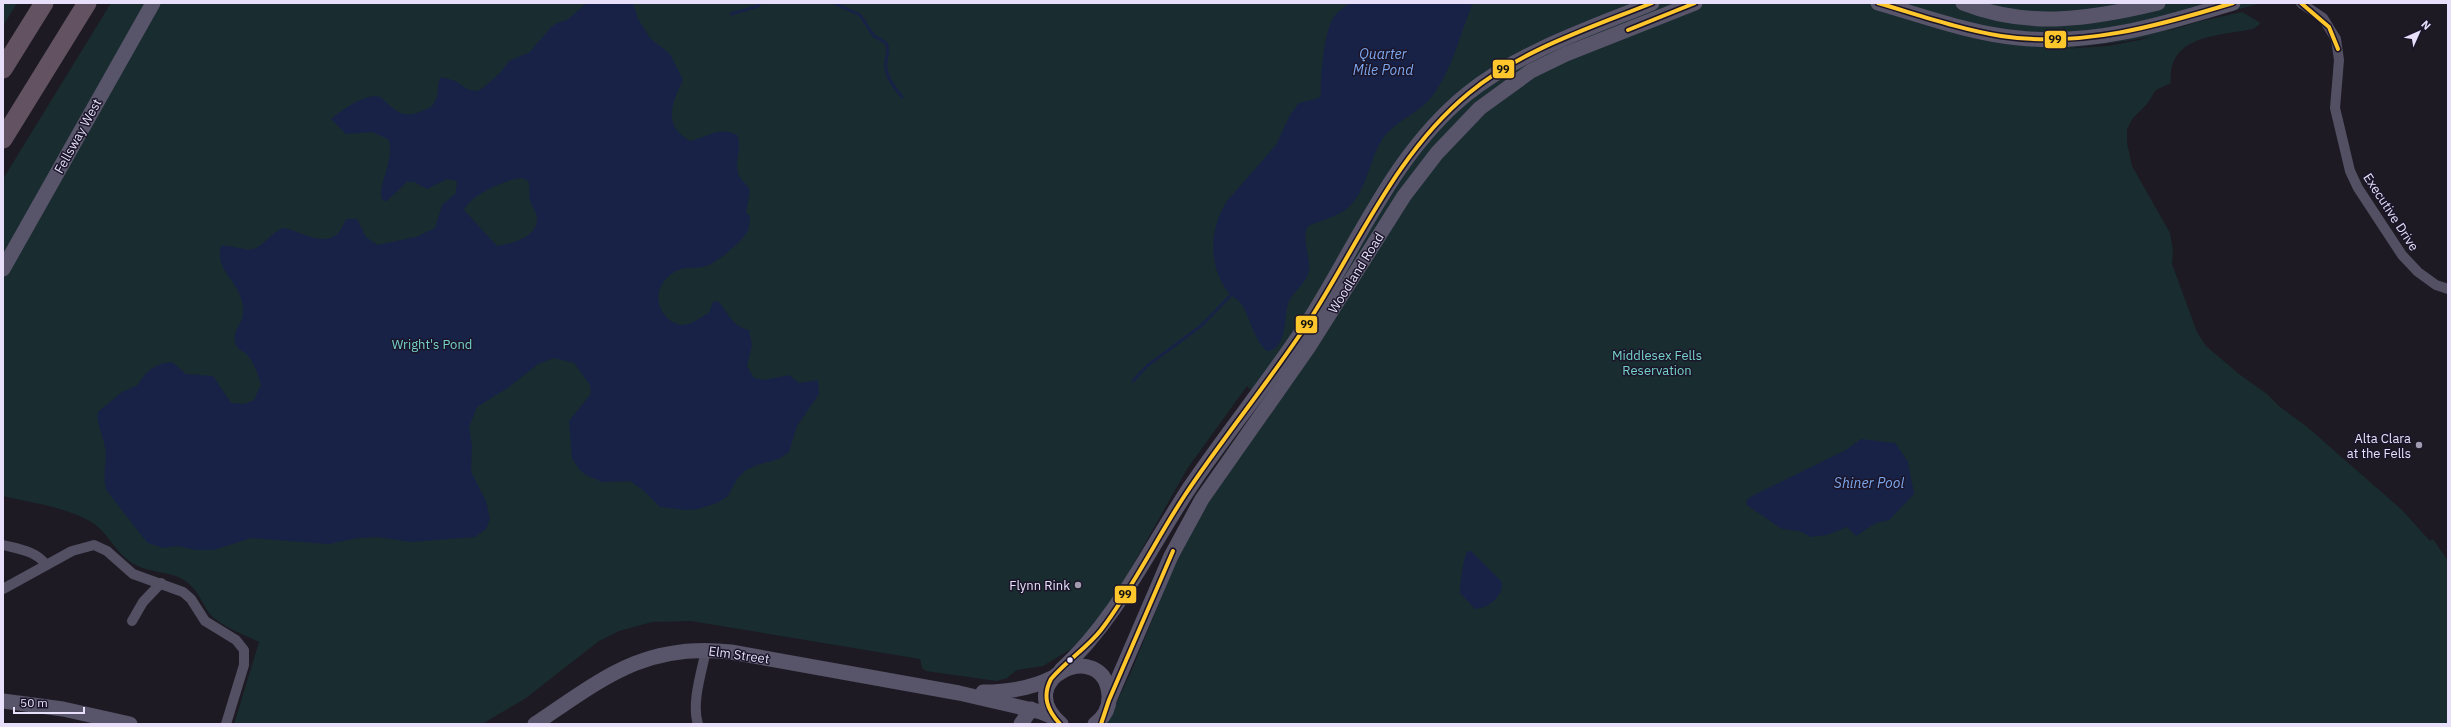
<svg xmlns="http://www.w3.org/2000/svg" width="2451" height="727" font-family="'IBM Plex Sans',sans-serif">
<rect width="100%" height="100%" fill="#1d1a24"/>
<!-- green -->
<g fill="#192c30">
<polygon points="3,3 17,3 3,26"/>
<path d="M111 3H2262L2191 22 2158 35 2127 41 2062 49 2107 46 2140 40 2197 22 2242 12 2259 22 2260 24 2253 29C2218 36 2167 35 2171 83L2156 90 2147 104 2133 118 2127 129V143L2132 166 2170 233 2173 251 2172 264 2197 332 2206 346 2239 374 2267 394 2280 407 2306 426 2402 510 2430 541 2433 539 2448 561V724H1106L1131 672 1177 559 1203 510 1272 412 1247 386 1187 469 1116 595 1089 630 1071 649 1043 666 1017 670 1007 678 997 681 926 671 922 668 920 659 691 621 652 622 619 631 599 641 526 698 482 724H234L259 642C243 634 221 627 209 613 202 603 199 592 188 583 172 570 151 574 134 564 117 555 109 534 93 523 67 507 32 503 3 496V179Z"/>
</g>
<!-- water -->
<g fill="#182247" fill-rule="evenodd">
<path d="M587 3H633L638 19 650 38 670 54 683 80C671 104 663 126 690 141 708 137 719 126 737 135 743 148 734 159 738 172 739 179 747 184 750 190L746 213 750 216C750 220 749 224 749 228 746 239 715 265 703 267 688 269 678 265 665 280 651 296 661 321 681 325 691 326 700 317 709 313L713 302 718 301C727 312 733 327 749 330L752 345 747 366 754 378 765 380 789 375 799 383 818 380 819 394 797 426 789 452 779 459 760 464 746 470 737 479 728 496 717 503 698 509 686 510 660 507 643 490 630 481 602 482 586 475 580 470 572 458 569 421 591 394 590 385 574 363 554 358 538 364 509 387 477 407 469 427 472 445 471 472 486 501 490 519 486 529 475 537 411 542 378 537 358 538 329 544 251 538 214 550H196L178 546 163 548 148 543 142 536 107 491C101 476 108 462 105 447 103 435 96 424 98 412L122 392 138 385C145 372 155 363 172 362L186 374 213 376 231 403 244 404 254 400 261 385C258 376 255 365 249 357 245 351 236 350 235 342 232 326 249 323 241 298 235 279 215 268 221 246 232 244 247 253 256 248 267 243 271 232 284 228 300 231 324 248 338 233 342 229 344 223 346 219H357L366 237 377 245 416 237 435 228 442 205 456 193 457 181 447 179 427 189 414 182H407L387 201 383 200C374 191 397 159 388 139L372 132 346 134 331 119C341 111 366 92 380 97 382 98 385 101 387 103 398 114 407 118 422 111 427 109 431 108 434 103 440 95 436 85 441 77L455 81 469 90 477 91 483 88 500 73 509 61 530 52 551 27 557 23 567 20ZM522 178 528 181C531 188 528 193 530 200 531 206 536 210 537 217 538 238 513 243 497 246L464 210C470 195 506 179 522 178Z"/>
<path d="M1351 3H1473C1460 33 1453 68 1433 95 1420 113 1396 120 1383 138 1368 161 1368 192 1345 210 1334 218 1319 220 1307 227 1302 241 1310 255 1309 270 1307 284 1292 291 1288 304 1284 317 1287 350 1267 351 1254 340 1251 320 1242 305 1239 299 1231 297 1227 291 1208 262 1209 230 1227 201L1276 145 1290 115 1299 103 1319 98 1321 94C1320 77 1324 31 1334 17 1338 11 1345 6 1351 3Z"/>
<polygon points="1861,439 1895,443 1908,462 1914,494 1889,520 1876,523 1856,536 1847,527 1827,535 1811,537 1800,531 1782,529 1747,505 1746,501 1752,496 1846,450"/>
<path d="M1468 551H1471L1502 582C1503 597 1488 608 1475 609L1460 593C1460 585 1463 556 1468 551Z"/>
</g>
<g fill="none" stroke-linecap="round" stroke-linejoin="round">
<!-- stream -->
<g stroke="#182247" stroke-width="3">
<path d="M834 3 860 15 874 36 886 43C891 53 884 59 886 68 887 79 896 89 902 97"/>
<polyline points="731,14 758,6 760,3"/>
<polyline points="1133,381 1147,366 1202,325 1231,295"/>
</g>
<!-- street -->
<g stroke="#535063" stroke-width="10">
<polyline points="2301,3 2323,18 2336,39 2339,60 2335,108 2350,171 2358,188 2402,255 2418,272 2436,285 2448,289"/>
<path d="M3 545C18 549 37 551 46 565"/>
<polyline points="3,589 72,551 94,545 107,551 133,574 183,592 191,599 205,621 236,640 244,650 244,665 226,724"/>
<polyline points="132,621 143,602 161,583"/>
<path d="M698 724C691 703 702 671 706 650"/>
</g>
<!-- secondary -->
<g stroke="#585469" stroke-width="15">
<path d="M1878 3C1924 16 1972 34 2019 38 2093 46 2164 24 2233 3"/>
<path d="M1963 3C2028 29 2092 19 2158 3"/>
<polyline points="3,269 153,3"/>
<path d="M1061 670C1117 619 1149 549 1190 487 1228 431 1271 379 1308 322 1358 244 1393 154 1467 94 1521 51 1589 29 1652 3"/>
<path d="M983 692C1008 692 1030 689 1052 678"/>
<polyline points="1109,700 1171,556 1202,499 1308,348 1404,196 1437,153 1480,108 1531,71 1566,54 1695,3"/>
<polyline points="3,701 63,709 130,724"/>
<path d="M535 724C602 679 645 642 731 652L959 693 1041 712 1053 717"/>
<polyline points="1021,724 1031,709"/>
<path d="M1061 724C1009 679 1104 636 1109 695 1110 707 1104 717 1095 724"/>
</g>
<!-- highway -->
<g stroke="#625262" stroke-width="19">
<polyline points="3,69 44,3"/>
<polyline points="3,139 87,3"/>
</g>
<defs>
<g id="bus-1">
<path d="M1878 3C1919 15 1959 29 2001 36 2081 48 2158 26 2233 3"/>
<polyline points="2301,3 2329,27 2338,49"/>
<polyline points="1628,30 1695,3"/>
<path d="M1060 724C1047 710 1042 696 1051 679 1066 661 1087 648 1101 630 1133 588 1156 539 1185 495 1224 436 1270 381 1309 321 1359 243 1396 153 1469 93 1521 50 1590 28 1652 3"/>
<polyline points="1101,724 1109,700 1173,551"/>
</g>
</defs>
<!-- bus-1 casing -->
<use href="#bus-1" stroke="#1b1529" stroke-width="7"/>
<!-- bus-1 -->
<use href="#bus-1" stroke="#ffc72c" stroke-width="4"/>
</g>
<!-- markers -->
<g fill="#a19bb0" stroke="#1b1529" stroke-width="1.5">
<circle cx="2419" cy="445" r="4"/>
<circle cx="1078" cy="585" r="4"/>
</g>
<circle fill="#e8e0fb" stroke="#1b1529" stroke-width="1.5" cx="1070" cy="660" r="3.5"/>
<g text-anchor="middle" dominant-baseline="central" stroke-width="3" stroke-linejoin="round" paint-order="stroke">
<!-- street labels -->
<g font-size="13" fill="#e8e0fb" stroke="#1b1529">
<text transform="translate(78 136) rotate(-61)">Fellsway West</text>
<text transform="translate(2391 212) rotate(57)">Executive Drive</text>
<text transform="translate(1356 273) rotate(-58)">Woodland Road</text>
<text transform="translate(739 655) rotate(8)">Elm Street</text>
</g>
<!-- park labels -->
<g font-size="13" fill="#75d2ca" stroke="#1b1529">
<text x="432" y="344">Wright's Pond</text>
<text x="1657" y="355">Middlesex Fells<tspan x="1657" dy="15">Reservation</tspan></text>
</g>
<!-- poi labels -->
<g font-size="13" fill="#e8e0fb" stroke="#1b1529" text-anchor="end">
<text x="2411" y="438">Alta Clara<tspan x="2411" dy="15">at the Fells</tspan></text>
<text x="1070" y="585">Flynn Rink</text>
</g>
<!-- water labels -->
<g font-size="14" font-style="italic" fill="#7ca7ed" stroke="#1b1529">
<text x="1383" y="54">Quarter<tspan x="1383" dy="16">Mile Pond</tspan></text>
<text x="1869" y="483">Shiner Pool</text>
</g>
</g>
<g stroke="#1b1529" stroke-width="1.5">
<rect x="2044" y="30" width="23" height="19" rx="4" fill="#ffc72c"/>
<rect x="1492" y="59" width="23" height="20" rx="4" fill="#ffc72c"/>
<rect x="1295" y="315" width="23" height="19" rx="4" fill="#ffc72c"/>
<rect x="1114" y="585" width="23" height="19" rx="4" fill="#ffc72c"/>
</g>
<g font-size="11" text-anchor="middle" font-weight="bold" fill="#111">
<text x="2055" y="43">99</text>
<text x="1503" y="73">99</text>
<text x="1307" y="328">99</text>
<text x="1125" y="598">99</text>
</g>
<!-- border -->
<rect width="2451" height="727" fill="none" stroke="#e8e0fb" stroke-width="8"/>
<!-- north arrow -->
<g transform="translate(2419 32) rotate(45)" stroke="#1b1529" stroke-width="3" paint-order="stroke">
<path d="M0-3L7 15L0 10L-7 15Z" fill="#e8e0fb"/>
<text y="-6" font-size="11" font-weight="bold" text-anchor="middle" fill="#e8e0fb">N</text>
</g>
<!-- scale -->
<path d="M14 707v6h70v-6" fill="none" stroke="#e8e0fb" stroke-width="2"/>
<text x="20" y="707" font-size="12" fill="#e8e0fb" stroke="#1b1529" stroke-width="3" paint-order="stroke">50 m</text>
</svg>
